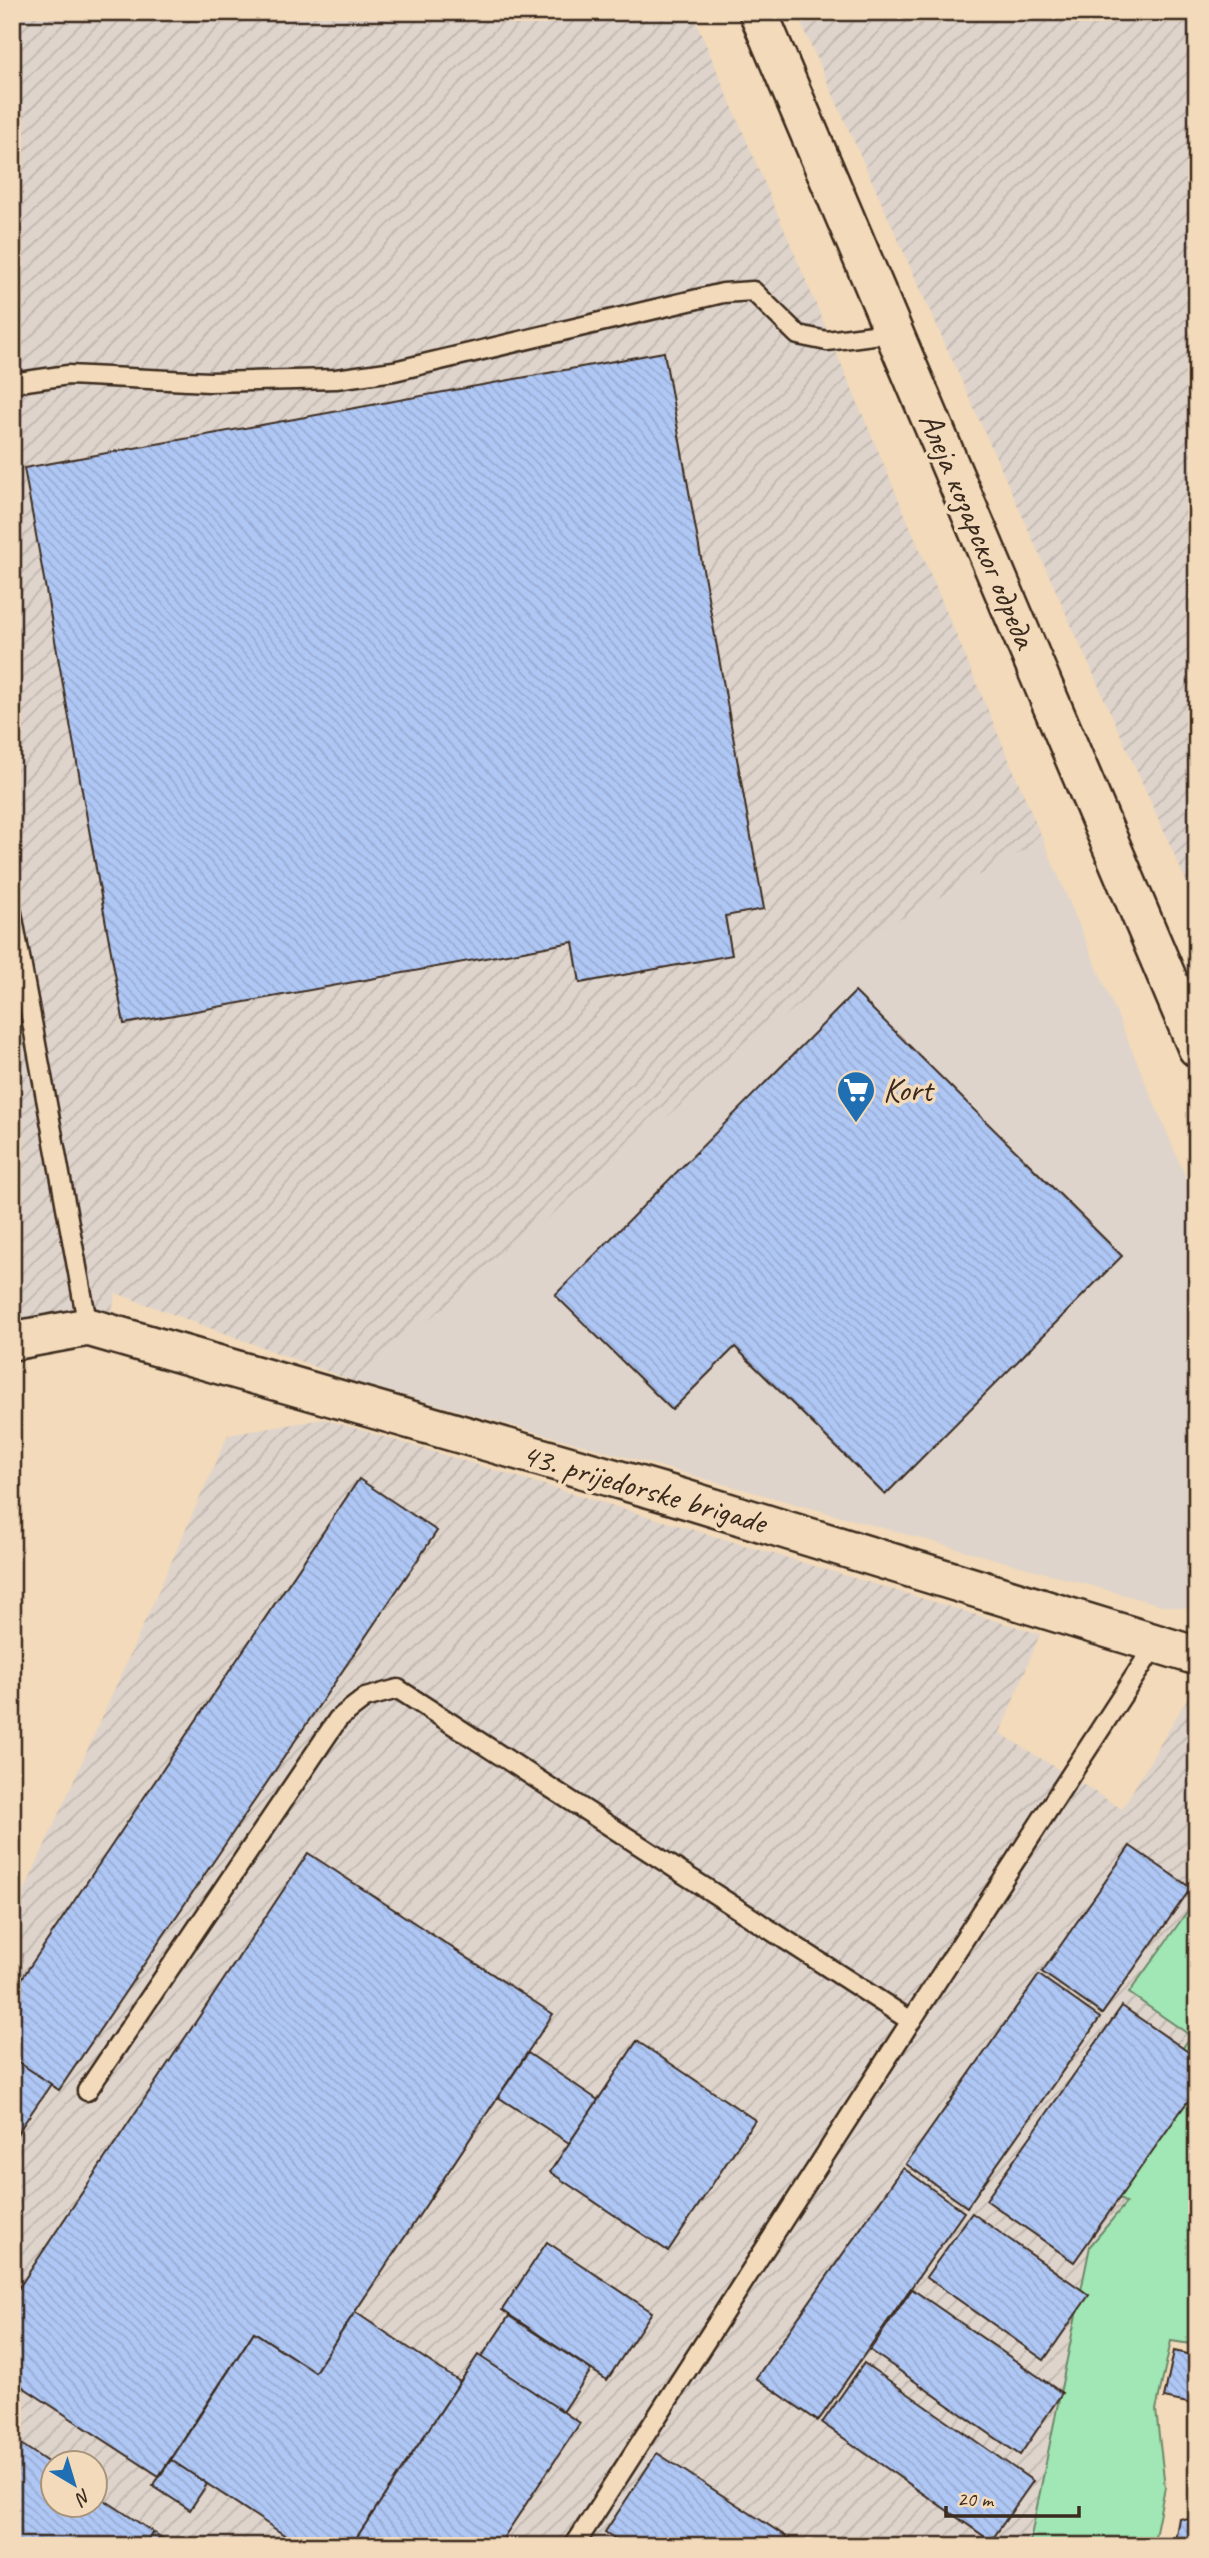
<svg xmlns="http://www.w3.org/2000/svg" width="1209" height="2558" font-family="Caveat,sans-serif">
<defs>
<pattern id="industrial-furrows" width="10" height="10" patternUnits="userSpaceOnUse" patternTransform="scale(1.75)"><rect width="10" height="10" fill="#ded4cc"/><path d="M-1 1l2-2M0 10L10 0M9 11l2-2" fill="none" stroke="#bfb6af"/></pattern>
<pattern id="building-back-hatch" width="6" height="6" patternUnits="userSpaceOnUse" patternTransform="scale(1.75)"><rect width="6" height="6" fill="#afc7f5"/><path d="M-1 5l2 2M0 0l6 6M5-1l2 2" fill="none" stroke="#97abd2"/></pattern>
</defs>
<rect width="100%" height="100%" fill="#f2daba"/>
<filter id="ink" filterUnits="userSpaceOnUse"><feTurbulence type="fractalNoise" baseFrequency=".0143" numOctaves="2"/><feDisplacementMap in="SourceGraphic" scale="14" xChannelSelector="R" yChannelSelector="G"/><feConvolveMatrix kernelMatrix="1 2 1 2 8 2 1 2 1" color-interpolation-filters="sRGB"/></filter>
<g filter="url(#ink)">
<!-- built -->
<polygon fill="#ded4cc" points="1043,840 1197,1204 1197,1605 1190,1609 1161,1605 356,1382 897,921"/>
<!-- industrial -->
<g fill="url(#industrial-furrows)" fill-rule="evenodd">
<polygon points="12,12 692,12 1043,840 897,921 356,1382 116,1293 102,1349 68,1338 12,1341"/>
<polygon points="796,12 1197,12 1197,905"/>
<path d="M324 1419 1040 1634 1000 1733 1122 1809 1190 1694 1197 1696V1898L1129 1993 1191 2036 1091 2179 1127 2203 1090 2246 1029 2546H12V1919L228 1435ZM52 2464H94V2506H52Z"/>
</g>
<!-- garden -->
<polygon fill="#a0e7b5" stroke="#6e886a" stroke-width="2" points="1197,1898 1197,2345 1171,2341 1156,2410 1165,2487 1153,2546 1029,2546 1090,2246 1126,2203 1091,2180 1191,2036 1129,1993"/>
<!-- building -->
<g fill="url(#building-back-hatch)" stroke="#3b2a1e" stroke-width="2">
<polygon points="1197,292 1197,310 1188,300"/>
<polygon points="664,352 764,909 725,916 732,955 580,983 573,942 124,1024 24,468"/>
<polygon points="855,992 1122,1256 885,1495 735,1347 672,1410 555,1295"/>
<polygon points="359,1479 437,1531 59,2090 12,2058 12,1993"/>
<polygon points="1130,1846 1191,1888 1102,2014 1042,1972"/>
<polygon points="308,1853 553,2014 315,2372 254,2332 159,2476 12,2380 12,2298"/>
<polygon points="1039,1975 1100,2018 967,2207 906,2164"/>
<polygon points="1122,2006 1197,2058 1197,2088 1074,2262 986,2200"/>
<polygon points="637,2041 755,2120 668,2251 550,2172"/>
<polygon points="528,2053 598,2100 569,2143 498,2097"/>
<polygon points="18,2062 51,2084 12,2141 12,2070"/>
<polygon points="903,2168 964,2212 818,2421 756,2378"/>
<polygon points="972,2213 1089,2295 1044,2360 926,2277"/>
<polygon points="547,2242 652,2312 607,2380 502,2310"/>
<polygon points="912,2289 1062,2393 1020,2455 870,2350"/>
<polygon points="355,2312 460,2382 351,2546 301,2546 171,2460 254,2332 315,2372"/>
<polygon points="509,2316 591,2370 563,2412 481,2358"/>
<polygon points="1174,2351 1197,2356 1197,2405 1164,2398"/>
<polygon points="478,2355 580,2423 498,2546 351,2546"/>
<polygon points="864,2363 1033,2481 991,2541 822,2423"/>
<polygon points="12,2438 52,2465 52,2506 94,2506 94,2493 153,2532 144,2546 22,2546 12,2540"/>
<polygon points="657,2453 790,2539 786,2546 626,2546 605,2532"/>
<polygon points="171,2460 207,2484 190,2510 153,2486"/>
<polygon points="1179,2518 1197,2521 1197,2546 1174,2546"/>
<polygon points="153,2532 174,2546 144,2546"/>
</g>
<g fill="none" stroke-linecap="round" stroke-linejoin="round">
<defs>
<g id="service">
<polyline points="12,383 68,375 209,382 336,379 394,371 723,293 753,291 798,335 827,341 896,332"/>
<polyline points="12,913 88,1327"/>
<polyline points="87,2091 338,1719 365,1698 398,1689 911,2021 1155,1645"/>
<polyline points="574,2546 911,2021"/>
</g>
<g id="minor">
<polyline points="758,12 1197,1048"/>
<polyline points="12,1341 88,1327 672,1495 1197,1656"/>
</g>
</defs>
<!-- service casing -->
<use href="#service" stroke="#3b2a1e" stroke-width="23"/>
<!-- minor casing -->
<use href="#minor" stroke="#3b2a1e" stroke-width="42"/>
<!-- service -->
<use href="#service" stroke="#f2daba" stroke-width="18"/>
<!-- minor -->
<use href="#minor" stroke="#f2daba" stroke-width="37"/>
</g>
</g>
<!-- icons -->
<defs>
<symbol id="supermarket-pin" viewBox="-11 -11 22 30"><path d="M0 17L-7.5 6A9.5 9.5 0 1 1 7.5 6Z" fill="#1f6fb2" stroke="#f2daba"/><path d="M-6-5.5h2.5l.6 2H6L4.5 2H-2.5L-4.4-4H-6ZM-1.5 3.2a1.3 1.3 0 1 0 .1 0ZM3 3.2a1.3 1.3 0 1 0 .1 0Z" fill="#fff"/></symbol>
</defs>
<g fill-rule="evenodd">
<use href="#supermarket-pin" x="834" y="1068" width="44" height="60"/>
</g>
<g text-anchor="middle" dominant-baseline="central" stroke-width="7" stroke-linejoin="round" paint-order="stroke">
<!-- street labels -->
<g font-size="33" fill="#3b2a1e" stroke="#f2daba">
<text transform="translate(978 530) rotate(67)">Алеја козарског одреда</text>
<text transform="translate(644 1488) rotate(16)">43. prijedorske brigade</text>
</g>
<!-- poi labels -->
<g font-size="33" fill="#3b2a1e" stroke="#f2daba" text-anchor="start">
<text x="883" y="1090">Kort</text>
</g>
</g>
<!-- margin -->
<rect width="1209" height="2558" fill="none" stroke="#f2daba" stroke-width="42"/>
<rect x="21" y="21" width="1167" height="2516" fill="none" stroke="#3b2a1e" stroke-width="2.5" filter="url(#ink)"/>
<!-- north arrow -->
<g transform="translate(74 2484) rotate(142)"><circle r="33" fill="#f2daba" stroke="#a9947c" stroke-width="2"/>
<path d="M0-5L12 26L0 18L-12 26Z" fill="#1f6fb2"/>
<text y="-10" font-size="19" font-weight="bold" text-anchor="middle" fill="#3b2a1e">N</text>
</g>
<!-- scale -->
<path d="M946 2506v10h133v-10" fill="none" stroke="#3b2a1e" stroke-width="3.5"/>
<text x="957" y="2506" font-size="21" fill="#3b2a1e" stroke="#f2daba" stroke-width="5" paint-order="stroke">20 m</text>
</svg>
